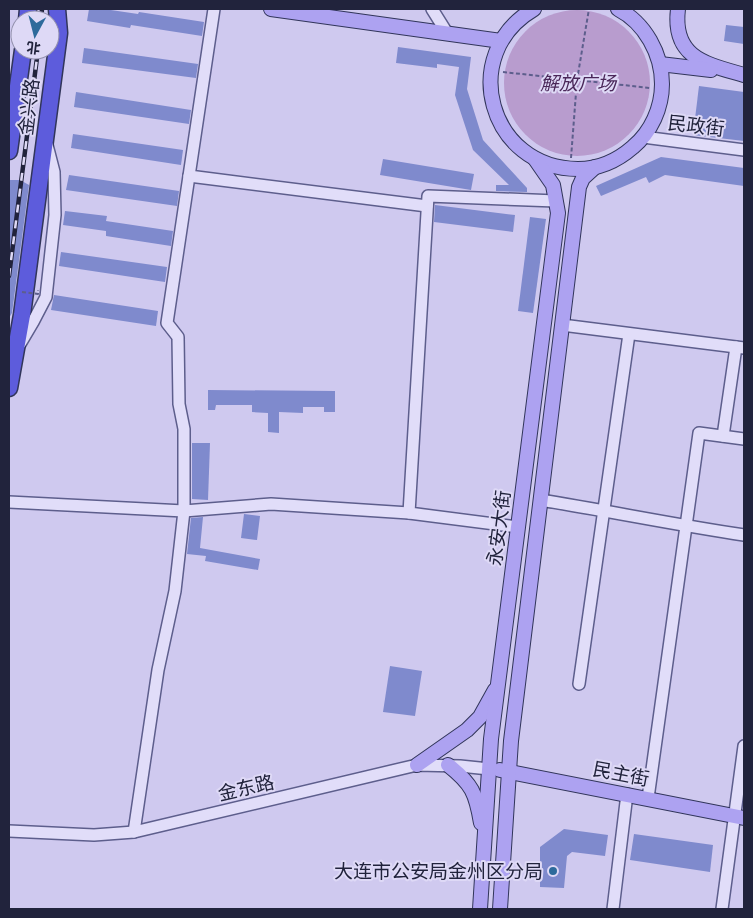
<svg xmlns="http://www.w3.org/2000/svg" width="753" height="918" font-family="'Zilla Slab','Noto Sans SC',serif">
<rect width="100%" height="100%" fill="#cfc9ef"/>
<!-- green -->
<circle fill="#b89cce" cx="577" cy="83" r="73"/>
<!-- building -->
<g fill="#7f8acd">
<polygon points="89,9 104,9 138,14 139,12 204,22 202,36 131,25 130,28 87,21"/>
<polygon points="726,25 744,27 744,44 724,41"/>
<polygon points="398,47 471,57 467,89 483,140 527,188 527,192 496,191 496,185 509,185 473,150 455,95 459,67 437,64 437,68 396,63"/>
<polygon points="84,48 198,64 196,78 82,63"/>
<polygon points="699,86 744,92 744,141 693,135"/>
<polygon points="76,92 191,110 189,124 74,107"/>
<polygon points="73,134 183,150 181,165 71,148"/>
<polygon points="661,157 744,168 744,186 665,175 649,183 646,177 601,196 596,186"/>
<polygon points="383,159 474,174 471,190 380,175"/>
<polygon points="69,175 179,191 177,206 66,190"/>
<polygon points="9,180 20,180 29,185 12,313 9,318"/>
<polygon points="435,205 515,215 513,232 434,222"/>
<polygon points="65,211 107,216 106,221 173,231 171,246 106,236 106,231 63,225"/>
<polygon points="530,217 546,219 533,313 518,311"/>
<polygon points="61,252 167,267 165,282 59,266"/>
<polygon points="54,295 158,311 156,326 51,310"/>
<polygon points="208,390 335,391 335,412 324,412 324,407 303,407 303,413 279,412 279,433 268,432 268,413 252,412 252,405 216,405 215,410 208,410"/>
<polygon points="192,443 210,443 208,500 192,499"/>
<polygon points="244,514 260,516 257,540 241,538"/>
<polygon points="203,517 200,548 260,559 258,570 205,561 206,556 187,554 191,518"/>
<polygon points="390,666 422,671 415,716 383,712"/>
<polygon points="564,829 608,835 605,856 572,852 567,856 564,888 540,887 540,847"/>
<polygon points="634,834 713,845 710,872 630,860"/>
</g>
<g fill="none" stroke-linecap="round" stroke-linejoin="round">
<defs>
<g id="minor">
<polyline points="432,9 447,33"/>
<polyline points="643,137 744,150"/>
<polyline points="189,176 427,206"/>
<polyline points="562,325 744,348"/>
<polyline points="20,344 33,322 46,297 55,215 54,172 47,145"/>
<polyline points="723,436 736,347"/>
<path d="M540 500C609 511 676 525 744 535"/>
<polyline points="9,502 184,511 271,504 409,513"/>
<polyline points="518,527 409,513 428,196 556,201"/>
<polyline points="579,684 629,334"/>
<polyline points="648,798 699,433 744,439"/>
<polyline points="9,831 94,835 134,832 417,765 460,766 489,769"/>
<polyline points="134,832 158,670 175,591 184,511 184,429 179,404 178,337 167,323 214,9"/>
<polyline points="613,909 627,794"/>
<polyline points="722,909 744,746"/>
</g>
<g id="major">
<polyline points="271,9 501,41"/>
<path d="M534 9C457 54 489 169 578 169 598 169 617 161 633 147 651 132 662 108 662 84 662 54 645 23 618 9"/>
<path d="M678 9C672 58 706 64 744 75"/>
<polyline points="660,64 711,70"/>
<polyline points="417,765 467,730 480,717 495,690"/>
<path d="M448 765C472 784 476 793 481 823"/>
<polyline points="500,770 744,818"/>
<polyline points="480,909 491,739 558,213 553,185 535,159"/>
<polyline points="500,909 511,741 579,187 583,178 595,167"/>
</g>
<g id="highway">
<polyline points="27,20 28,9"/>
<polyline points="9,151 23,50"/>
<polyline points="9,388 22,315 59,33 57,9"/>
</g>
</defs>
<!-- minor casing -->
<use href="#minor" stroke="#5d5e8c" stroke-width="14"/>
<!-- major casing -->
<use href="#major" stroke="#31355a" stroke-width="16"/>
<!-- highway casing -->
<use href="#highway" stroke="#31355a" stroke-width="19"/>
<!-- path -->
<g stroke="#5d5e8c" stroke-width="2" stroke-dasharray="4 2.5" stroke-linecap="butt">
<polyline points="503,72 650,88"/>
<polyline points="571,158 577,80 589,9"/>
</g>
<!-- minor -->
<use href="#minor" stroke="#e1ddf9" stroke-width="11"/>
<!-- major -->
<use href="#major" stroke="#ada2f1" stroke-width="14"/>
<!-- highway -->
<use href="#highway" stroke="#5d5cdc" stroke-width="16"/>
<defs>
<g id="rail">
<polyline points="41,20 42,9"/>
<polyline points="9,276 38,50"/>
</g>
</defs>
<!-- rail casing -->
<use href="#rail" stroke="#21233c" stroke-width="4.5"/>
<!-- rail -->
<use href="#rail" stroke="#ded9f6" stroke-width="2.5" stroke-dasharray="8" stroke-linecap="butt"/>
<!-- path-bridge -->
<polyline stroke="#5d5e8c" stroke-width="2" stroke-dasharray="4 2.5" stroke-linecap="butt" points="22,292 38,294 38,290"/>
</g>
<!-- markers -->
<circle fill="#2d6a9b" stroke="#ded9f6" stroke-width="2" cx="553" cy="871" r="5"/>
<g text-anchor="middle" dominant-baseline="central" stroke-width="4" stroke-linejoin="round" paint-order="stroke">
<!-- park labels -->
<g font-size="19" font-style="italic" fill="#4a2759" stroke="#ded9f6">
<text x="578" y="83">解放广场</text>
</g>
<!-- street labels -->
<g font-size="19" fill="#21233c" stroke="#ded9f6">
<text transform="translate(29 107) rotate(-83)">金兴路</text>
<text transform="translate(696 126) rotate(7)">民政街</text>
<text transform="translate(499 528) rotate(-83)">永安大街</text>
<text transform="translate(621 774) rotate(11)">民主街</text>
<text transform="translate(246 788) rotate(-13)">金东路</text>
</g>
<!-- poi labels -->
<g font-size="19" fill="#21233c" stroke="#ded9f6" text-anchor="end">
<text x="543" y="871">大连市公安局金州区分局</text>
</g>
</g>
<!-- border -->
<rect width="753" height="918" fill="none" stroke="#21233c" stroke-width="20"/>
<!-- north arrow -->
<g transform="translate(35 35) rotate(187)"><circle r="24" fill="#ded9f6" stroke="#9290ac"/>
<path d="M0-4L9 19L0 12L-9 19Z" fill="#2d6a9b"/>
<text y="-8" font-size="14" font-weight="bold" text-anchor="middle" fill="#21233c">北</text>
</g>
</svg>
